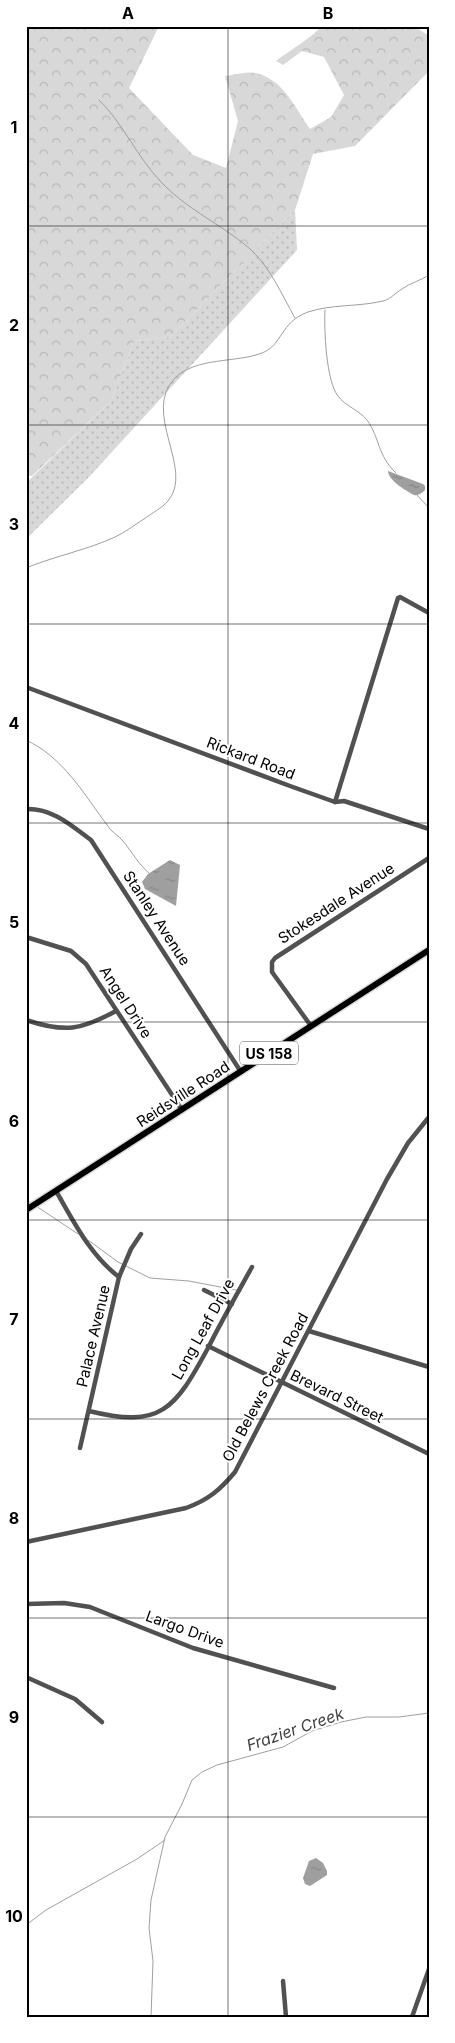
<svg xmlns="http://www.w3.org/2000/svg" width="455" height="2043" font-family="Inter,sans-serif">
<defs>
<pattern id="grass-dots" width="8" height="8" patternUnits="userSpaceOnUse" patternTransform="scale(1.25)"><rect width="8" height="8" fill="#d8d8d8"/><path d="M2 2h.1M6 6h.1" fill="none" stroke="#b8b8b8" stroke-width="1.8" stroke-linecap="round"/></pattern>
<pattern id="forest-crowns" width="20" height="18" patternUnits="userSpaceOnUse" patternTransform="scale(1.25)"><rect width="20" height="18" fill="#d8d8d8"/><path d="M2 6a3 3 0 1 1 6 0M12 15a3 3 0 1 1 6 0" fill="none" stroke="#b8b8b8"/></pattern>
<pattern id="water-ripples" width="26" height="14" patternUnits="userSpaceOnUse" patternTransform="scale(1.25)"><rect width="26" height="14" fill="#9f9f9f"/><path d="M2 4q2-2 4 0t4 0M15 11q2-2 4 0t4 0" fill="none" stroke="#878787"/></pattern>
</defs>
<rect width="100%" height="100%" fill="#fff"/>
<!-- grass -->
<polygon fill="url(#grass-dots)" points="295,210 297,250 88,478 26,539 26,483 111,401 134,341 170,337"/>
<!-- forest -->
<path fill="url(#forest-crowns)" d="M26 26H159L129 88 193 155 226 168 238 121 225 76C234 75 247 71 256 73 284 80 295 108 310 129L331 117 344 95 324 57 302 51 283 65 276 61C287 52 315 36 321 26H414L429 36V71L355 146 313 154 295 210 170 337 134 341 111 401 32 476 26 475Z"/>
<!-- water -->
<g fill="url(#water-ripples)">
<path d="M388 471 423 484 425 486V490C422 493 418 496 414 495 406 491 388 480 388 471Z"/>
<polygon points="170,860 180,865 176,906 145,889 142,882 148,874"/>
<polygon points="316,1858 323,1863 327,1871 327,1875 310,1886 305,1884 303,1878 309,1861"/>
</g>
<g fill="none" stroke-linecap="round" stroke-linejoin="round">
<!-- stream -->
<g stroke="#9f9f9f" stroke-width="1">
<path d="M99 100C123 123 137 157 161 182 186 209 221 224 249 248 269 265 282 295 295 318"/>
<path d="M325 310C324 329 326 381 338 396 345 406 359 410 367 420 380 438 377 455 396 473"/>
<polyline points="416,494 429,508"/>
<path d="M26 568C55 556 87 550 115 537 126 532 134 525 144 519 152 513 162 508 168 501 195 469 141 413 175 378 196 357 236 363 262 353 283 345 280 322 308 312 332 304 358 307 383 301 391 299 395 293 402 289 410 283 420 281 429 275"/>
<path d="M26 740C63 757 84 794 107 825 111 832 118 835 123 841 132 852 139 865 150 874"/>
<polyline points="26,1200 33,1204"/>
<polyline points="36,1206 78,1234"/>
<polyline points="88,1240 118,1262 150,1278 189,1281 241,1291"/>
<polyline points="26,1925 46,1910 137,1859 165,1840"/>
<polyline points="151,2017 153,1961 149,1928 151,1900 165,1837 182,1804 192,1780 202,1772 217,1765 283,1747 312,1731 341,1722 366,1717 399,1717 429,1713"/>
</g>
<defs>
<polyline id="highway" points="26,1210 429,950"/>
</defs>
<!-- highway casing -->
<use href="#highway" stroke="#dbdbdb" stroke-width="9"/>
<!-- minor -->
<g stroke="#515151" stroke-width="4.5">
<polyline points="26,687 290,786 335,802 344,801 429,829"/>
<polyline points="335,802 398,598 400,597 429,613"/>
<path d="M26 809C52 808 71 825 91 840L241 1072"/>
<polyline points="26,937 71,951 86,964 182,1110"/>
<path d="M26 1020C65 1033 81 1030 116 1011"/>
<polyline points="311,1026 272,972 272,962 275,958 429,858"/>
<path d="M56 1191C74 1222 90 1255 119 1277"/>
<polyline points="204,1290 232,1304"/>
<polyline points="309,1331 429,1367"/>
<polyline points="208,1346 429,1454"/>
<path d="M89 1411C161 1429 175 1409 208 1348 222 1320 237 1294 252 1267"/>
<polyline points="80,1448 119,1277 131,1249 141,1234"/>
<path d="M26 1542 186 1508C208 1500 220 1490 235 1472L387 1179 408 1143 429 1117"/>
<polyline points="26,1604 64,1603 90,1607 193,1648 334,1688"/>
<polyline points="26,1677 75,1699 102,1722"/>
<polyline points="283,1981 286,2017"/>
<polyline points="412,2017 429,1969"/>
</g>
<!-- highway -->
<use href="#highway" stroke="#000" stroke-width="6"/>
</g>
<!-- grid -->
<path fill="none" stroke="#000" stroke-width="1" stroke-opacity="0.55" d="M228 26V2017M26 226H429M26 425H429M26 624H429M26 823H429M26 1022H429M26 1220H429M26 1419H429M26 1618H429M26 1817H429"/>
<g text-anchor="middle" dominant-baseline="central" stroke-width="4" stroke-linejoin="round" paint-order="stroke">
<!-- shield labels -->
<rect fill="#fff" stroke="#4c4c4c" stroke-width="1" x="240" y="1041.5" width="58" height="23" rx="4"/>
<g font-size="14" font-weight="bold" fill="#000">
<text x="269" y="1053">US 158</text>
</g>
<!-- street labels -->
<g font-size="15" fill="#000" stroke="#fff">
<text transform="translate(251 758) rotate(21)">Rickard Road</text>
<text transform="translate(336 903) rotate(-33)">Stokesdale Avenue</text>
<text transform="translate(157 918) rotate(57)">Stanley Avenue</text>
<text transform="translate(126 1002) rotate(57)">Angel Drive</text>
<text transform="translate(183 1094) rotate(-33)">Reidsville Road</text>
<text transform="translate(203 1329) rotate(-61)">Long Leaf Drive</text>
<text transform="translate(93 1336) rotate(-77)">Palace Avenue</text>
<text transform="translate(265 1387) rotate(-62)">Old Belews Creek Road</text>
<text transform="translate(337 1396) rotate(26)">Brevard Street</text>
<text transform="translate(185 1629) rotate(20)">Largo Drive</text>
</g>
<!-- water labels -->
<g font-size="16" font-style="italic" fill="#404040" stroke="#fff">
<text transform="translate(295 1729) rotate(-19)">Frazier Creek</text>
</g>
</g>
<!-- border -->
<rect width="455" height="2043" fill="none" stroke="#ffffff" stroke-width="55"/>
<rect x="28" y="28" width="400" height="1988" fill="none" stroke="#000" stroke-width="2"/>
<g font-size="16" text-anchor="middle" font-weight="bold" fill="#000">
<text x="128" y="19">A</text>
<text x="328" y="19">B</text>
<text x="14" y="133">1</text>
<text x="14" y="331">2</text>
<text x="14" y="530">3</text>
<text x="14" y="729">4</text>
<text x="14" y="928">5</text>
<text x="14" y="1127">6</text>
<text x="14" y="1325">7</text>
<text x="14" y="1524">8</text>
<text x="14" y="1723">9</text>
<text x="14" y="1922">10</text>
</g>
</svg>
